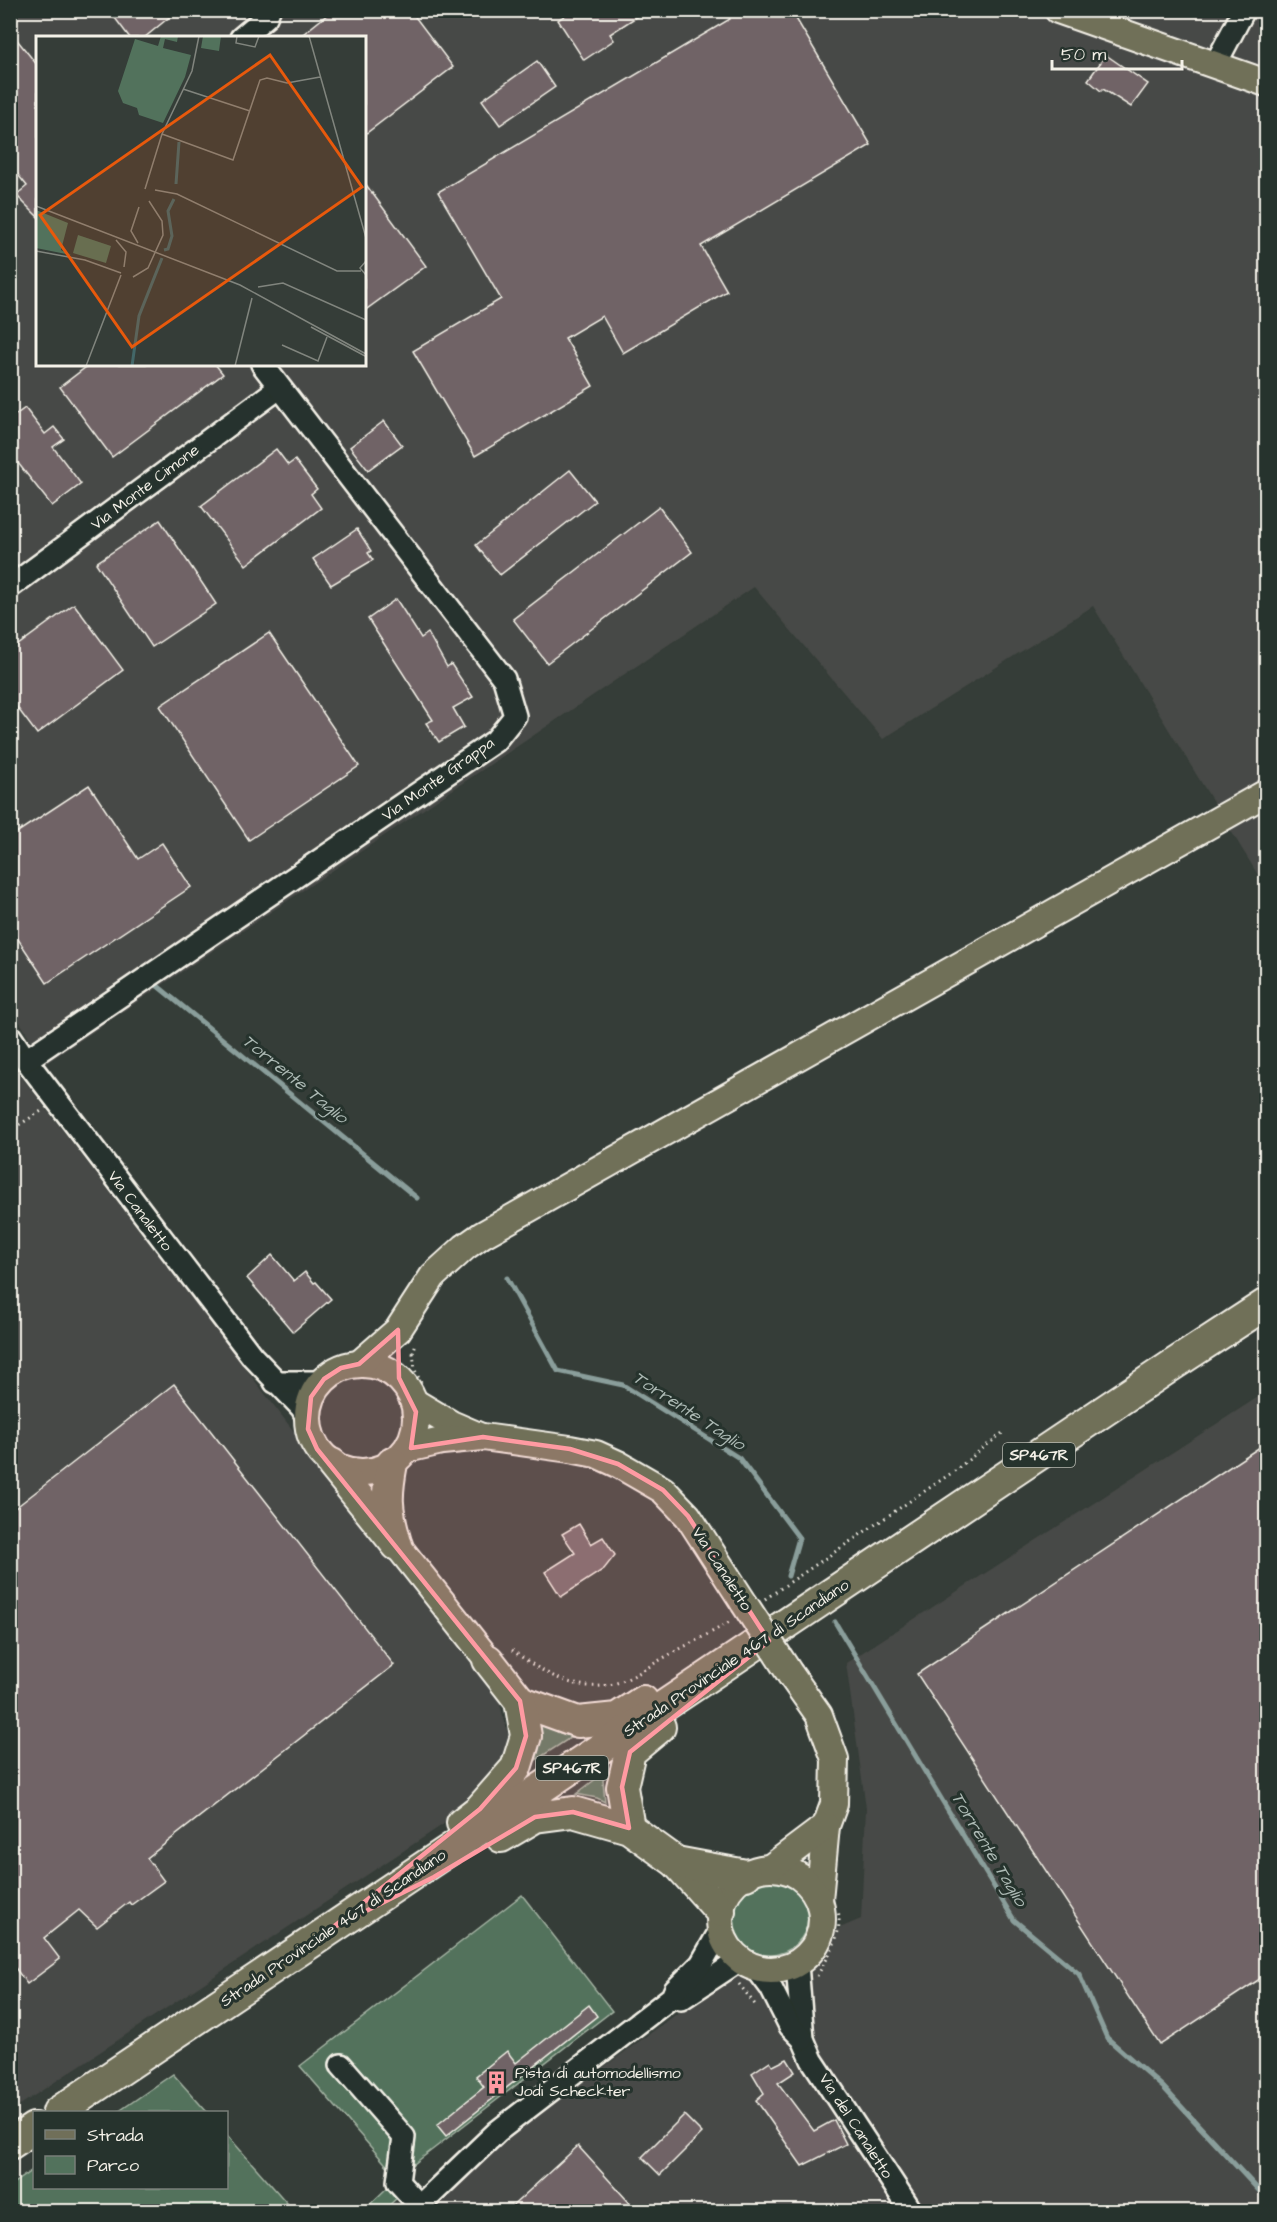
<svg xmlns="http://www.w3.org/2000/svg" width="1277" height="2222" font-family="'Architects Daughter',sans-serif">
<rect width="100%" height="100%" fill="#353d38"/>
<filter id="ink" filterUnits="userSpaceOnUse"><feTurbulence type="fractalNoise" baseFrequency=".0167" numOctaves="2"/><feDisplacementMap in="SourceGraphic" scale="12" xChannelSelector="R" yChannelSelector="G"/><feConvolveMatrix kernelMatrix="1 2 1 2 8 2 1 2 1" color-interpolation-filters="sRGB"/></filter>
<g filter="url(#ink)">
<!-- built -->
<g fill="#474946" fill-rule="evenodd">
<path d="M11 11H1266V888L1093 606 883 739 754 587 45 1064 11 1007ZM38 38H364V364H38Z"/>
<polygon points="10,1062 498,1697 511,1745 477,1802 11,2111"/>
<polygon points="1266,1392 1266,2211 430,2212 505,2139 733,1973 861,1919 866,1808 846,1663"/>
</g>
<!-- green -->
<g fill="#52725c" stroke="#a3b2a2" stroke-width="1.5">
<polygon points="538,1722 560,1733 573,1736 536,1760 539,1750"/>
<polygon points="605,1772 603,1781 605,1802 597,1798 576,1794"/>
<circle cx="769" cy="1916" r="39"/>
<polygon points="522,1895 612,2011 397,2177 300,2066"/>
<polygon points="173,2074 207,2112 118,2112"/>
<polygon points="227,2135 294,2211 11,2211 11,2185 34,2169 34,2188 226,2188"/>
<polygon points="388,2187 398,2197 383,2211 362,2212"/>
</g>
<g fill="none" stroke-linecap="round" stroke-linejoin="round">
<!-- stream -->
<g stroke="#8a9e9b" stroke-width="5">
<polyline points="154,983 417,1198"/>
<polyline points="507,1278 558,1371 623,1385 739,1458 799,1538 788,1576"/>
<polyline points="835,1622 1014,1920 1079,1974 1107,2038 1163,2087 1266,2198"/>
</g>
</g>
<!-- building -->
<g fill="#706466" stroke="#f4f1e8" stroke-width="1.5">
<polygon points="109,10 178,10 144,38 130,38"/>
<polygon points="333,10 410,10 453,67 364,135 364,38 298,38"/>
<polygon points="573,10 647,10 610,34 614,40 584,60 558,20"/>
<polygon points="725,10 791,10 871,145 701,246 727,291 623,353 602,316 565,338 593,386 475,456 413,351 501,299 438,192 730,19"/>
<polygon points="10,31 38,66 38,217 16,195 27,186 10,165"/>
<polygon points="1106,55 1148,84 1131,107 1103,89 1101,91 1088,80"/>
<polygon points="537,61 555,87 500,125 482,100"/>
<polygon points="364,182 426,266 364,311"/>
<polygon points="90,364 215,364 223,374 112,457 60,387"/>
<polygon points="25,408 45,434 54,427 64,439 53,447 81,484 52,506 10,453 10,419"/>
<polygon points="384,421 402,445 368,470 350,447"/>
<polygon points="276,449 288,465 295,460 317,489 311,494 321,508 246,565 201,506"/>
<polygon points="570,470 595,501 500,575 476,545"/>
<polygon points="659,507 692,552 547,663 513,619"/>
<polygon points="160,520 216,604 152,647 96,563"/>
<polygon points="357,529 371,551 368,553 373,560 331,585 313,559"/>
<polygon points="396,599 421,638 428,633 447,667 451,664 473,697 453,708 464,727 439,742 426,723 433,720 368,619"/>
<polygon points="74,604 123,670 37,734 10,698 10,651"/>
<polygon points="269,633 359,766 249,840 160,706"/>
<polygon points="89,785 138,859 162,843 191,887 47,983 10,927 10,837"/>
<polygon points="272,1255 294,1281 305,1272 314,1283 316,1282 331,1299 293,1332 247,1278"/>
<polygon points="174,1384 394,1665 147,1858 164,1881 131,1905 129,1902 97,1927 79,1910 44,1938 60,1959 27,1984 10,1961 10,1512"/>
<polygon points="1266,1443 1266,1975 1160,2045 917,1674"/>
<polygon points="579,1524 591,1544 603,1537 615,1555 604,1569 561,1597 545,1572 575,1553 562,1534"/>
<polygon points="589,2005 597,2016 446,2136 437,2125 484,2087 476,2076 507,2051 516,2063"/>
<polygon points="787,2059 795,2072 778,2083 814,2131 834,2120 846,2144 802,2166 756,2100 764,2093 752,2073 770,2061 773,2066"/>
<polygon points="684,2115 702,2133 660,2175 642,2157"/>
<polygon points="578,2146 637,2211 507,2211"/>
</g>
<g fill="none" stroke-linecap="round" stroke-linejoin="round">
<defs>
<g id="minor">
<polyline points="241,38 266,17 269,10"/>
<polyline points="1215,65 1244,10"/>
<polyline points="10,587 279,388"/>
<polyline points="10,1036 26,1060 252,1356 302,1408 307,1418"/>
<polyline points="26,1060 495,741 515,716 504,679 262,364"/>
<polyline points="275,1382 317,1382 332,1372"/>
<polyline points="797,1964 803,2039 812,2060 912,2212"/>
<polyline points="756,1968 771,1988 790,2026 803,2039"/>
<polyline points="673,1997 681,1999 740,1960"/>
<polyline points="341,2065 404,2137 398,2182 419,2205"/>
<polyline points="413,2212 498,2131 672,1997 675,1990 701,1964 721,1929"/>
</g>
<g id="major">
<polyline points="1058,10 1266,83"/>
<circle cx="362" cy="1418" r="54"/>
<polyline points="359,1364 398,1330 433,1276 465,1247 482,1235 1266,793"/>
<polyline points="414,1402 451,1424 479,1436"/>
<polyline points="407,1449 442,1441 483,1437 570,1449 596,1454 618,1464 663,1490 688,1516 744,1603"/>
<polyline points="397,1545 488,1660"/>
<polyline points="790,1674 819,1715 835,1759 834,1804 826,1826 819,1900"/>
<circle cx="771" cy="1919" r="51"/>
<polyline points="770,1868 826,1826"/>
</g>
<g id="highway">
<path d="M392 1463C386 1495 386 1508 395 1539"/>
<polyline points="332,1464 397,1545"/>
<polyline points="520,1701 578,1722 617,1718 643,1701"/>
<polyline points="462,1823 480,1809 516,1768 526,1736 520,1701 488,1660"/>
<polyline points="629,1828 622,1787 630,1752 660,1727"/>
<polyline points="501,1837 535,1817 573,1812 629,1828 676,1862 720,1911"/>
<polyline points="676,1862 746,1875"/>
<polyline points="58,2112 1174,1364 1266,1304"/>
<polyline points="10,2144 34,2128"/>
</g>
</defs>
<!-- minor casing -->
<use href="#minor" stroke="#f4f1e8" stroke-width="26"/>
<!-- major casing -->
<use href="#major" stroke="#f4f1e8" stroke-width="30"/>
<!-- highway casing -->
<use href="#highway" stroke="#f4f1e8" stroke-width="34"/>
<!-- path -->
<g stroke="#f4f1e8" stroke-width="3" stroke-dasharray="1.5 4.5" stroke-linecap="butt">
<polyline points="14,1128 43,1110"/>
<polyline points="413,1353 416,1343"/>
<polyline points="413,1353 415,1370 421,1383"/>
<polyline points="765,1599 953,1472 1005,1431"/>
<path d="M512 1650C544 1674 582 1697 622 1681 638 1675 652 1664 667 1656 688 1644 710 1634 731 1621"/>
<path d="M817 1976C829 1955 843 1935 838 1910"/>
<polyline points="739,1984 757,2007"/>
</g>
<!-- minor -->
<use href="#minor" stroke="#26332d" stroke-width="21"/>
<!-- major -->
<use href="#major" stroke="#706f59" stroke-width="26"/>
<!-- highway -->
<use href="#highway" stroke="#706f59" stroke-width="30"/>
<defs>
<polyline id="major-bridge" points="744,1603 790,1674"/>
</defs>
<!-- major-bridge casing -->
<use href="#major-bridge" stroke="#f4f1e8" stroke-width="30" stroke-linecap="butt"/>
<!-- major-bridge -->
<use href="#major-bridge" stroke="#706f59" stroke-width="26"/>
</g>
</g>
<!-- marked area -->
<path fill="#ff9aa2" fill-opacity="0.2" stroke="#ff9aa2" stroke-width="4.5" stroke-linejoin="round" d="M398 1330 399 1378 416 1412 411 1448 483 1437 570 1449 618 1464 663 1490 688 1516 769 1641 630 1752 622 1787 629 1828 573 1812 535 1817 434 1877 332 1928 480 1809 516 1768 526 1736 520 1701 317 1449 308 1429 311 1397 324 1379 341 1368 359 1364Z"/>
<!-- icons -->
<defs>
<symbol id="building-bare" viewBox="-9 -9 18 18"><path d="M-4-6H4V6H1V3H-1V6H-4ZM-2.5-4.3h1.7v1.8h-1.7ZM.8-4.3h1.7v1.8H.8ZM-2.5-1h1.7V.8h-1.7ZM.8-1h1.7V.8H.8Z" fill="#ff9aa2" stroke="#26332d" stroke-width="2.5" paint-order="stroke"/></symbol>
</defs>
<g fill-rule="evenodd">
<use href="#building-bare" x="480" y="2066" width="33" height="33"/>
</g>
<g text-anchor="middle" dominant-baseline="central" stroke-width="6" stroke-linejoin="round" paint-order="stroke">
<!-- shield labels -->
<g fill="#26332d" stroke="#b6b8b0" stroke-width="1.5">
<rect x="1003" y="1443" width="72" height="24" rx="4.5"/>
<rect x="536" y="1756" width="72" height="24" rx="4.5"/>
</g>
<g font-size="15" font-weight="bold" fill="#f4f1e8">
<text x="1039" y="1455">SP467R</text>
<text x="572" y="1768">SP467R</text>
</g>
<!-- street labels -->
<g font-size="16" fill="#f4f1e8" stroke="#26332d">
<text transform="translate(145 487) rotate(-37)">Via Monte Cimone</text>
<text transform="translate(438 779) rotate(-35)">Via Monte Grappa</text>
<text transform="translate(140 1211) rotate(53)">Via Canaletto</text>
<text transform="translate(722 1569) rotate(57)">Via Canaletto</text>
<text transform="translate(736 1658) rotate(-34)">Strada Provinciale 467 di Scandiano</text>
<text transform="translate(333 1928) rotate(-34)">Strada Provinciale 467 di Scandiano</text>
<text transform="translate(856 2126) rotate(57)">Via del Canaletto</text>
</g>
<!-- poi labels -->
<g font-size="16" fill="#f4f1e8" stroke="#26332d" text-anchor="start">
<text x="515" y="2073">Pista di automodellismo<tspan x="515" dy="18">Jodi Scheckter</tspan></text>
</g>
<!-- water labels -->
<g font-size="18" font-style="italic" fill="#adbab5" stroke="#26332d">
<text transform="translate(295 1079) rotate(39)">Torrente Taglio</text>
<text transform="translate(689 1411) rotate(33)">Torrente Taglio</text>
<text transform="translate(989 1849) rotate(59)">Torrente Taglio</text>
</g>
</g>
<!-- overview -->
<g transform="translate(36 36)">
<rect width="330" height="330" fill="#353d38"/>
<path d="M125 0H142L141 6 129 3 127 12 155 19 149 41 127 87 103 79 101 72 87 67 82 55 99 3 122 10ZM167 0H185L183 15 165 12ZM0 174 32 187 25 214 35 219 0 212ZM42 199 75 210 70 227 37 217Z" fill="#52725c"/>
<path fill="none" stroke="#436768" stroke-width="3" d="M140 148 143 106M128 214 132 213 136 200 132 175 138 163M96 330 103 280 126 222"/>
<path fill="none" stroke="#81857e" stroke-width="1.5" d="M201 0 200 7 219 11 223 0M273 0 330 202M147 53 214 75M126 98 197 124 224 44 231 42 251 47 284 41M109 153 126 98 156 35 163 0M119 154 141 158 301 235H325M0 170 204 249 330 318M97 189 103 171M97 189 95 195 102 207M80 204 90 216 88 231M0 215 49 224 85 237M330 225 324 232 330 239M97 241 112 232 127 199 126 185 113 165M222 251 247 247 330 284M275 291 329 320M246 309 282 325 291 301M50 330 85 239M199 330 216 262"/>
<path fill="#e8590c" fill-opacity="0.15" stroke="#e8590c" stroke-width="3" d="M234 19 326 151 96 311 4 179Z"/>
<rect width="330" height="330" fill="none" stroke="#f4f1e8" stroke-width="3"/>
</g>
<!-- margin -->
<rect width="1277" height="2222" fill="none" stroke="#26332d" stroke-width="36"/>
<rect x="18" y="18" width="1241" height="2186" fill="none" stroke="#f4f1e8" stroke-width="2" filter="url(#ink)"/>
<!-- legend -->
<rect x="33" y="2111" width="195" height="78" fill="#26332d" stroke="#787f78" stroke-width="1.5"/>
<rect x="45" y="2130" width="30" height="9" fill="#706f59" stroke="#787f78" stroke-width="1.5"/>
<text x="87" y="2141" font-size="18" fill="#f4f1e8">Strada</text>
<rect x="45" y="2156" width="30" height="18" fill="#52725c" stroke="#787f78" stroke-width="1.5"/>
<text x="87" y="2171" font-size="18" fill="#f4f1e8">Parco</text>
<!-- scale -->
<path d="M1052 60v9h130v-9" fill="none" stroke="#f4f1e8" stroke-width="3"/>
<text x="1061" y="60" font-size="18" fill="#f4f1e8" stroke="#26332d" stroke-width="4.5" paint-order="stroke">50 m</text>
</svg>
